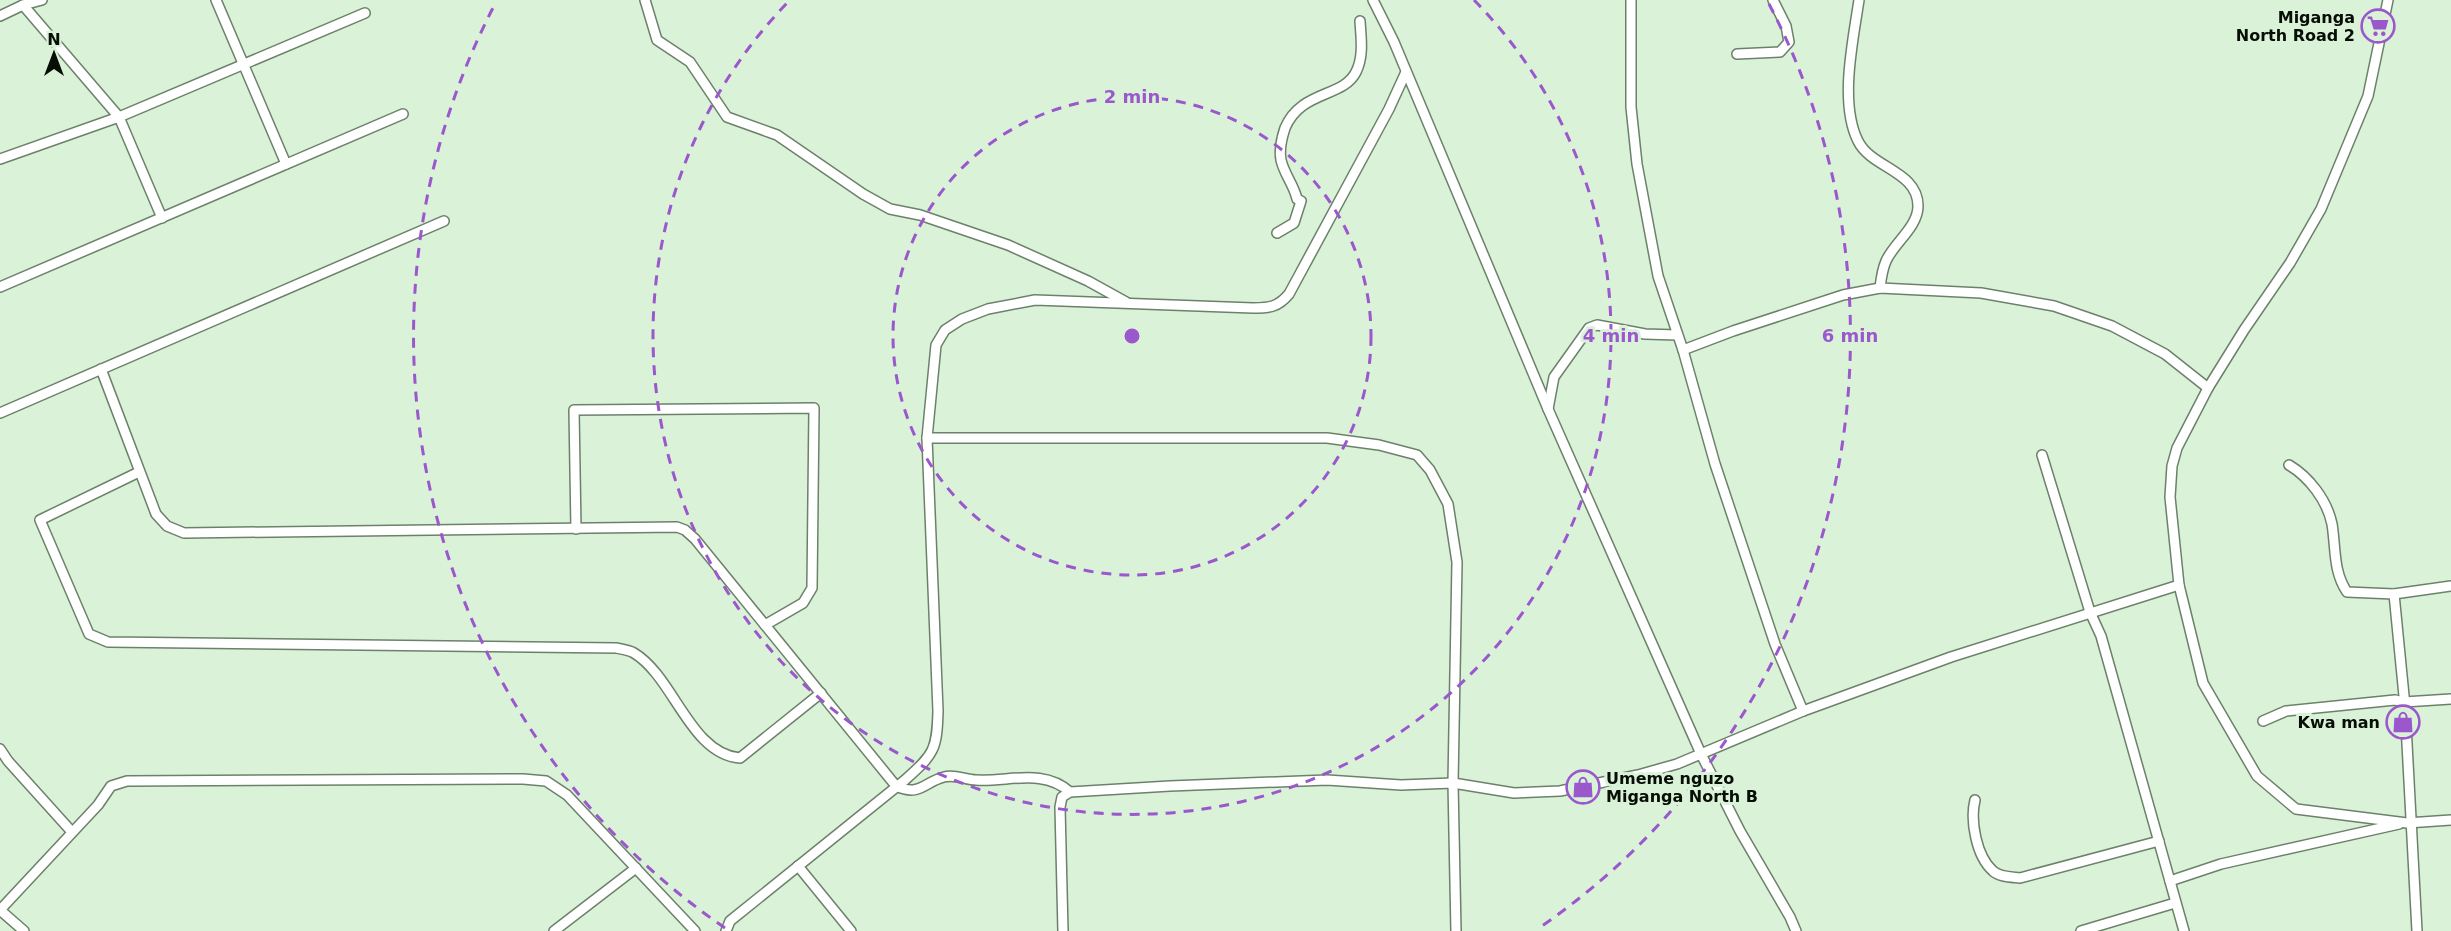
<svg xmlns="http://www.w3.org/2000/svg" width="2451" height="931" font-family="'DejaVu Sans',sans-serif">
<rect width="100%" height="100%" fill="#daf2d8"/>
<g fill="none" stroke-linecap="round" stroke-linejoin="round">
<defs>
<g id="minor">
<polyline points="216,0 286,164"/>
<polyline points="645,0 657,40 690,62 727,117 777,135 863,194 890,209 920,215 1008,245 1088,281 1126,302"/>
<polyline points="1373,0 1394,42 1548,409 1701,754 1740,831 1790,917 1796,931"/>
<polyline points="1631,0 1631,107 1637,164 1658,276 1683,350 1715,464 1775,644 1803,711"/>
<path d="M1859 0C1853 41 1839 103 1858 141 1871 168 1918 171 1918 206 1918 227 1894 243 1886 261 1882 270 1881 279 1880 288"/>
<polyline points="2388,0 2368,96 2321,209 2290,263 2244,330 2208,388 2177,448 2172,466 2170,497 2179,585 2203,683 2257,776 2296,809 2407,823 2451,820"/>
<polyline points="23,5 119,117 162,218"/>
<polyline points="0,16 23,5 42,0"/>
<polyline points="1737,54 1780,52 1789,42 1786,26 1773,0"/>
<polyline points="0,159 119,117 365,13"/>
<path d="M1277 233 1294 223 1301 201 1297 199C1294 185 1284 174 1281 160 1279 150 1282 137 1285 128 1301 90 1343 98 1356 72 1364 56 1361 38 1360 21"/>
<polyline points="0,287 403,114"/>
<polyline points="1683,350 1733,331 1843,295 1880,288 1981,293 2054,306 2112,326 2165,354 2208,388"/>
<path d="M101 369 156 514 167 526 184 533 677 527 685 530 695 539 896 786C920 797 924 782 944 777 955 774 966 780 976 780 1009 782 1043 768 1070 792"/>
<polyline points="1548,409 1554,377 1589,328 1597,325 1645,334 1677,335"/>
<polyline points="0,413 444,221"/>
<polyline points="927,438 1327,438 1379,445 1417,455 1430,470 1448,504 1457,562 1453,783 1456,931"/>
<polyline points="2042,455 2090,612 2101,636 2184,931"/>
<path d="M2289 465C2309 477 2327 500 2332 524 2336 549 2333 571 2347 592L2394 594 2451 586"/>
<path d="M139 472 40 520 89 634 108 642 616 648C622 649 629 650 634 653 674 677 690 754 740 758L821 693"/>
<polyline points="576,529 574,410 814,408 812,588 803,603 765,625"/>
<polyline points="2394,594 2405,706 2417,931"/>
<polyline points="2263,721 2286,711 2395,700 2404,702 2451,699"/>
<polyline points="0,749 8,761 72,832"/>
<path d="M1975 800C1970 820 1976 856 1993 871 1999 877 2012 877 2020 878L2159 841"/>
<polyline points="798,866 851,931"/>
<polyline points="2170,881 2221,864 2399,824"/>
<polyline points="0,910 98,805 111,786 127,781 523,779 546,781 567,795 695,931"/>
<polyline points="0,910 24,931"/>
<polyline points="554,931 636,868"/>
<path d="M726 931 730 921 905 780C934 754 937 750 938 711L927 438 936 345 945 330 962 319 988 309 1035 300 1253 308C1270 308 1278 307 1289 294L1389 109 1406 72"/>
<polyline points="1063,931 1060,807 1062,797 1070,792 1170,786 1327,780 1401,785 1453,783 1514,793 1560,791 1638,775 1677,764 1803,711 1951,657 2179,585"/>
<polyline points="2081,931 2175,903"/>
</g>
</defs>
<!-- minor casing -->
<use href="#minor" stroke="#6c816a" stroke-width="12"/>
<!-- minor -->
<use href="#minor" stroke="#fff" stroke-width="9"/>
</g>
<!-- distance rings -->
<g fill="none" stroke="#9b57cc" stroke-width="3" stroke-dasharray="10 8">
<circle cx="1132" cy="336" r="239"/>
<path d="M1474 0A479 479 0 1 1 790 0"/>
<path d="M725 928A718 718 0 0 1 495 4M1769 4A718 718 0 0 1 1539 928"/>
</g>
<!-- icons -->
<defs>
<symbol id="supermarket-ring" viewBox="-11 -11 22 22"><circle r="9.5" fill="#daf2d8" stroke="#9b57cc" stroke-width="1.5"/><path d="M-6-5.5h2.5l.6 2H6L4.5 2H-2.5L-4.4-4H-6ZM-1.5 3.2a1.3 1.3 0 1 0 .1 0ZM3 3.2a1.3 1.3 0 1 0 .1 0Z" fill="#9b57cc"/></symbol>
<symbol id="shop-ring" viewBox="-11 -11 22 22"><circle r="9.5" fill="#daf2d8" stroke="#9b57cc" stroke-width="1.5"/><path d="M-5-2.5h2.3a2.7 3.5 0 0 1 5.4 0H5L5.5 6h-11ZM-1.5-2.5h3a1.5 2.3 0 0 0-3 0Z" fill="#9b57cc"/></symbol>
</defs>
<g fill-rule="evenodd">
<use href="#supermarket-ring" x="2359" y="7" width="38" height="38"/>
<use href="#shop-ring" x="2384" y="703" width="38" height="38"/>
<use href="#shop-ring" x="1564" y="768" width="38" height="38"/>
</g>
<g text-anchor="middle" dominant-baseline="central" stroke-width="6" stroke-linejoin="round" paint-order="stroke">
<!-- poi labels -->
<g font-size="16" font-weight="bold" fill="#070e06" stroke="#daf2d8" text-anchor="end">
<text x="2355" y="17">Miganga<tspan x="2355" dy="18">North Road 2</tspan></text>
<text x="2380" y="722">Kwa man</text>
<text x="1606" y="778" text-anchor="start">Umeme nguzo<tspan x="1606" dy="18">Miganga North B</tspan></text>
</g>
</g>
<circle cx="1132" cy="336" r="9" fill="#9b57cc" stroke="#daf2d8" stroke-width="3"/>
<g font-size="18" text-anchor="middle" font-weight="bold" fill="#9b57cc" stroke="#daf2d8" stroke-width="6" stroke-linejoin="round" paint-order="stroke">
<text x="1132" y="103">2 min</text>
<text x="1611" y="342">4 min</text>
<text x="1850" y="342">6 min</text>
</g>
<!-- north arrow -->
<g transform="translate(54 54)" stroke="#daf2d8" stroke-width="4.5" paint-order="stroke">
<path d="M0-4.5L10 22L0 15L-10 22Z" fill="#070e06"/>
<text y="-9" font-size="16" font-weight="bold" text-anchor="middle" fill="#070e06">N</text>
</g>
</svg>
